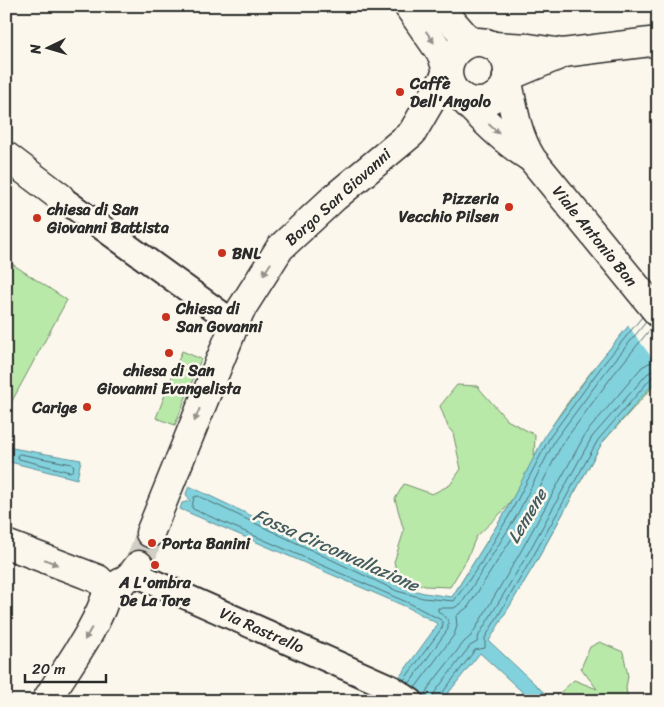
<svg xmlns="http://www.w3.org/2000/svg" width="664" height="707" font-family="Sriracha,sans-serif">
<rect width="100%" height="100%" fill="#fbf7ec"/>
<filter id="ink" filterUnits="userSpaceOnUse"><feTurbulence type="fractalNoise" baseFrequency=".02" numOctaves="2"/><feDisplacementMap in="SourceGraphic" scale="10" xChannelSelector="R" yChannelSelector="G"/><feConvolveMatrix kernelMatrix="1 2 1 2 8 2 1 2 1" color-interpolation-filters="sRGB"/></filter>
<g filter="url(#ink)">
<!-- green -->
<g fill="#b9e9a8" stroke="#728a6a">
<polygon points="6,260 67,300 6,412"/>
<path d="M658 291V381L602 443 536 562 488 641 442 701H382L439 624 452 597 506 511 515 495 504 510 476 537 467 559 450 587 425 586 399 578 394 562 404 531 395 499 404 484 432 494 450 485 461 469 453 433 448 427 440 406 457 385 477 386 507 420 535 435 534 457C565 397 615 344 658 291Z"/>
<polygon points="182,351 201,359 175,425 156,418"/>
<polygon points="600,642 623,652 628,676 626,688 628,701 566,701 561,692 574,680 597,689 581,668 590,647"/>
</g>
<!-- water -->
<g fill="#82d2dd" stroke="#5f8f96">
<polygon points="658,290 658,378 602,443 536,562 489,641 553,701 532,701 480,653 442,701 382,701 438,624 409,608 180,509 182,503 190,501 186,494 189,486 399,586 424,593 452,597 506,511 546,434 598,363"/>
<polygon points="6,447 81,460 77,479 6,461"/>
</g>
<!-- pier -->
<polygon fill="#fbf7ec" points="658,288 658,366 627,324"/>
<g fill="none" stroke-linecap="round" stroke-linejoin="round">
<!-- shore -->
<g stroke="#4e6e72" stroke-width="1">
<polygon points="20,454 72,464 74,466 73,470 70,472 19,459 17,456"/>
<polyline points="404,680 442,628 443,624 441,620 411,604 193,509 192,507 194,497 198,496 397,591 423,598 454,601 481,563 510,514 550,437 602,366 642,317"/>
<polyline points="409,684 448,629 448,620 438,611 438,608 454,608 462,603 516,517 555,440 607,370 646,322"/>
<polyline points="415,688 454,635 457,626 456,616 468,607 523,521 562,444 613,375 652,327"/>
<polyline points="425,701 425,694 429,687 464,642 471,636 520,553 586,433 642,367 649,363 658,361"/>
<polyline points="432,701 435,692 470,646 477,642 479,635 526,557 592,437 648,373 658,369"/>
<polyline points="439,701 440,696 475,650 485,648 485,638 531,560 598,440 652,377 658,375"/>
</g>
<!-- minor-tunnel -->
<polyline stroke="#d1cec5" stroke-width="28" stroke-dasharray="28 14" stroke-linecap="butt" points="139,565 150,533"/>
<defs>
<g id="pedestrian">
<polyline points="60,197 234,323"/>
<polyline points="131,576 142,577 392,688 411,701"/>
</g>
<g id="minor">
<polyline points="6,156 60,197"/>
<polyline points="150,533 240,311 280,248 335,197 412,133 447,73"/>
<polyline points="6,544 98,579 108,589"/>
<path d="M108 589C122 583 130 578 139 565"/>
<path d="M46 701C66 668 99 626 108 589"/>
</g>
<g id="tertiary">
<polyline points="494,46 529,48 563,53 658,41"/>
<polyline points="507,77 562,54"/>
</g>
<g id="secondary">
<polyline points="408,6 442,55 447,71"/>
<polyline points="435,6 450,19 470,42"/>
<circle cx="478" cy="72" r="30"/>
<path d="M507 77C513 105 516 134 532 159L658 313"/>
<path d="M460 96C481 117 502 140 528 156"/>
</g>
</defs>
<!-- pedestrian casing -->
<use href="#pedestrian" stroke="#2b2b2b" stroke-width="28"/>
<!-- minor casing -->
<use href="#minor" stroke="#2b2b2b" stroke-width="31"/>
<!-- tertiary casing -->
<use href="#tertiary" stroke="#2b2b2b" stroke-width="31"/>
<!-- secondary casing -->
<use href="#secondary" stroke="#2b2b2b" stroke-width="31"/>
<!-- pedestrian -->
<use href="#pedestrian" stroke="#fbf7ec" stroke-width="24"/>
<!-- minor -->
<use href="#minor" stroke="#fbf7ec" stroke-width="28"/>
<!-- tertiary -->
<use href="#tertiary" stroke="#fbf7ec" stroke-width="28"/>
<!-- secondary -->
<use href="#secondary" stroke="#fbf7ec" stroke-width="28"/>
</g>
<!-- one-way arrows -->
<defs><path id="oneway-solid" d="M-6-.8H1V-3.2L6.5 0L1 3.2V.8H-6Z" transform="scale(1.25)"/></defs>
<g fill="#93918c">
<use href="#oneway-solid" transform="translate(430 37) rotate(55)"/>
<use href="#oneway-solid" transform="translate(494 129) rotate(42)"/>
<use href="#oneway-solid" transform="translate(267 269) rotate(123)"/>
<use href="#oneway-solid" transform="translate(197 415) rotate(112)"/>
<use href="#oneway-solid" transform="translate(51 562) rotate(23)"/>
<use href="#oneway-solid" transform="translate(88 634) rotate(120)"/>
</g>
</g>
<!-- markers -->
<g fill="#c8321e" stroke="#fbf7ec" stroke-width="2">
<circle cx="400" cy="92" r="5"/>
<circle cx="509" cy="207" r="5"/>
<circle cx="37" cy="218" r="5"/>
<circle cx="222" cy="253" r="5"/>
<circle cx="166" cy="317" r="5"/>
<circle cx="169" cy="353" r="5"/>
<circle cx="87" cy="407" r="5"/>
<circle cx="152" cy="543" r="5"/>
<circle cx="155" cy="565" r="5"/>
</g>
<g text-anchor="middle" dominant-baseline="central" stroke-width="5" stroke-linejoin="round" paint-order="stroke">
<!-- poi labels -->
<g font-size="16" font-weight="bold" fill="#2b2b2b" stroke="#fbf7ec" text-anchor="start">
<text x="410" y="83">Caffè<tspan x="410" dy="18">Dell'Angolo</tspan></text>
<text x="499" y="198" text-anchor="end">Pizzeria<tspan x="499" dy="18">Vecchio Pilsen</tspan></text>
<text x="47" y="209">chiesa di San<tspan x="47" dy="18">Giovanni Battista</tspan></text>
<text x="232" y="253">BNL</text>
<text x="176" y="308">Chiesa di<tspan x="176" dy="18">San Govanni</tspan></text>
<text x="169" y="370" text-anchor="middle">chiesa di San<tspan x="169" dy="18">Giovanni Evangelista</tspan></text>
<text x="77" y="407" text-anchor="end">Carige</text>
<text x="162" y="543">Porta Banini</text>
<text x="155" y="582" text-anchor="middle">A L'ombra<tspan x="155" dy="18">De La Tore</tspan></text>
</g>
<!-- street labels -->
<g font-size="16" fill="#2b2b2b" stroke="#fbf7ec">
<text transform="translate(338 197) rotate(-42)">Borgo San Giovanni</text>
<text transform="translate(595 236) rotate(51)">Viale Antonio Bon</text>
<text transform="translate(262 630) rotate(24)">Via Rastrello</text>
</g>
<!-- water labels -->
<g font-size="18" font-style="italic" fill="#455d60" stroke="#fbf7ec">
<text transform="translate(527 516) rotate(-59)">Lemene</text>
<text transform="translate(336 550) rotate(24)">Fossa Circonvallazione</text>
</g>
</g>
<!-- margin -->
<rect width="664" height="707" fill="none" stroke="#fbf7ec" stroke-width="25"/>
<rect x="12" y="12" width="639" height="682" fill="none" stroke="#2b2b2b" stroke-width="2" filter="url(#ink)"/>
<!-- north arrow -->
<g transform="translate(48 48) rotate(265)" stroke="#fbf7ec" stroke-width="4" paint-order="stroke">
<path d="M0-4L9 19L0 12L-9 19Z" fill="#2b2b2b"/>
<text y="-8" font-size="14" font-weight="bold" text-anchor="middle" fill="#2b2b2b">N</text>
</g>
<!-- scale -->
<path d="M25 674v8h81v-8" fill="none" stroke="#2b2b2b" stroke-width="2.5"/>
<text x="32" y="674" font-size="15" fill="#2b2b2b" stroke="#fbf7ec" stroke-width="4" paint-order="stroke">20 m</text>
</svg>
